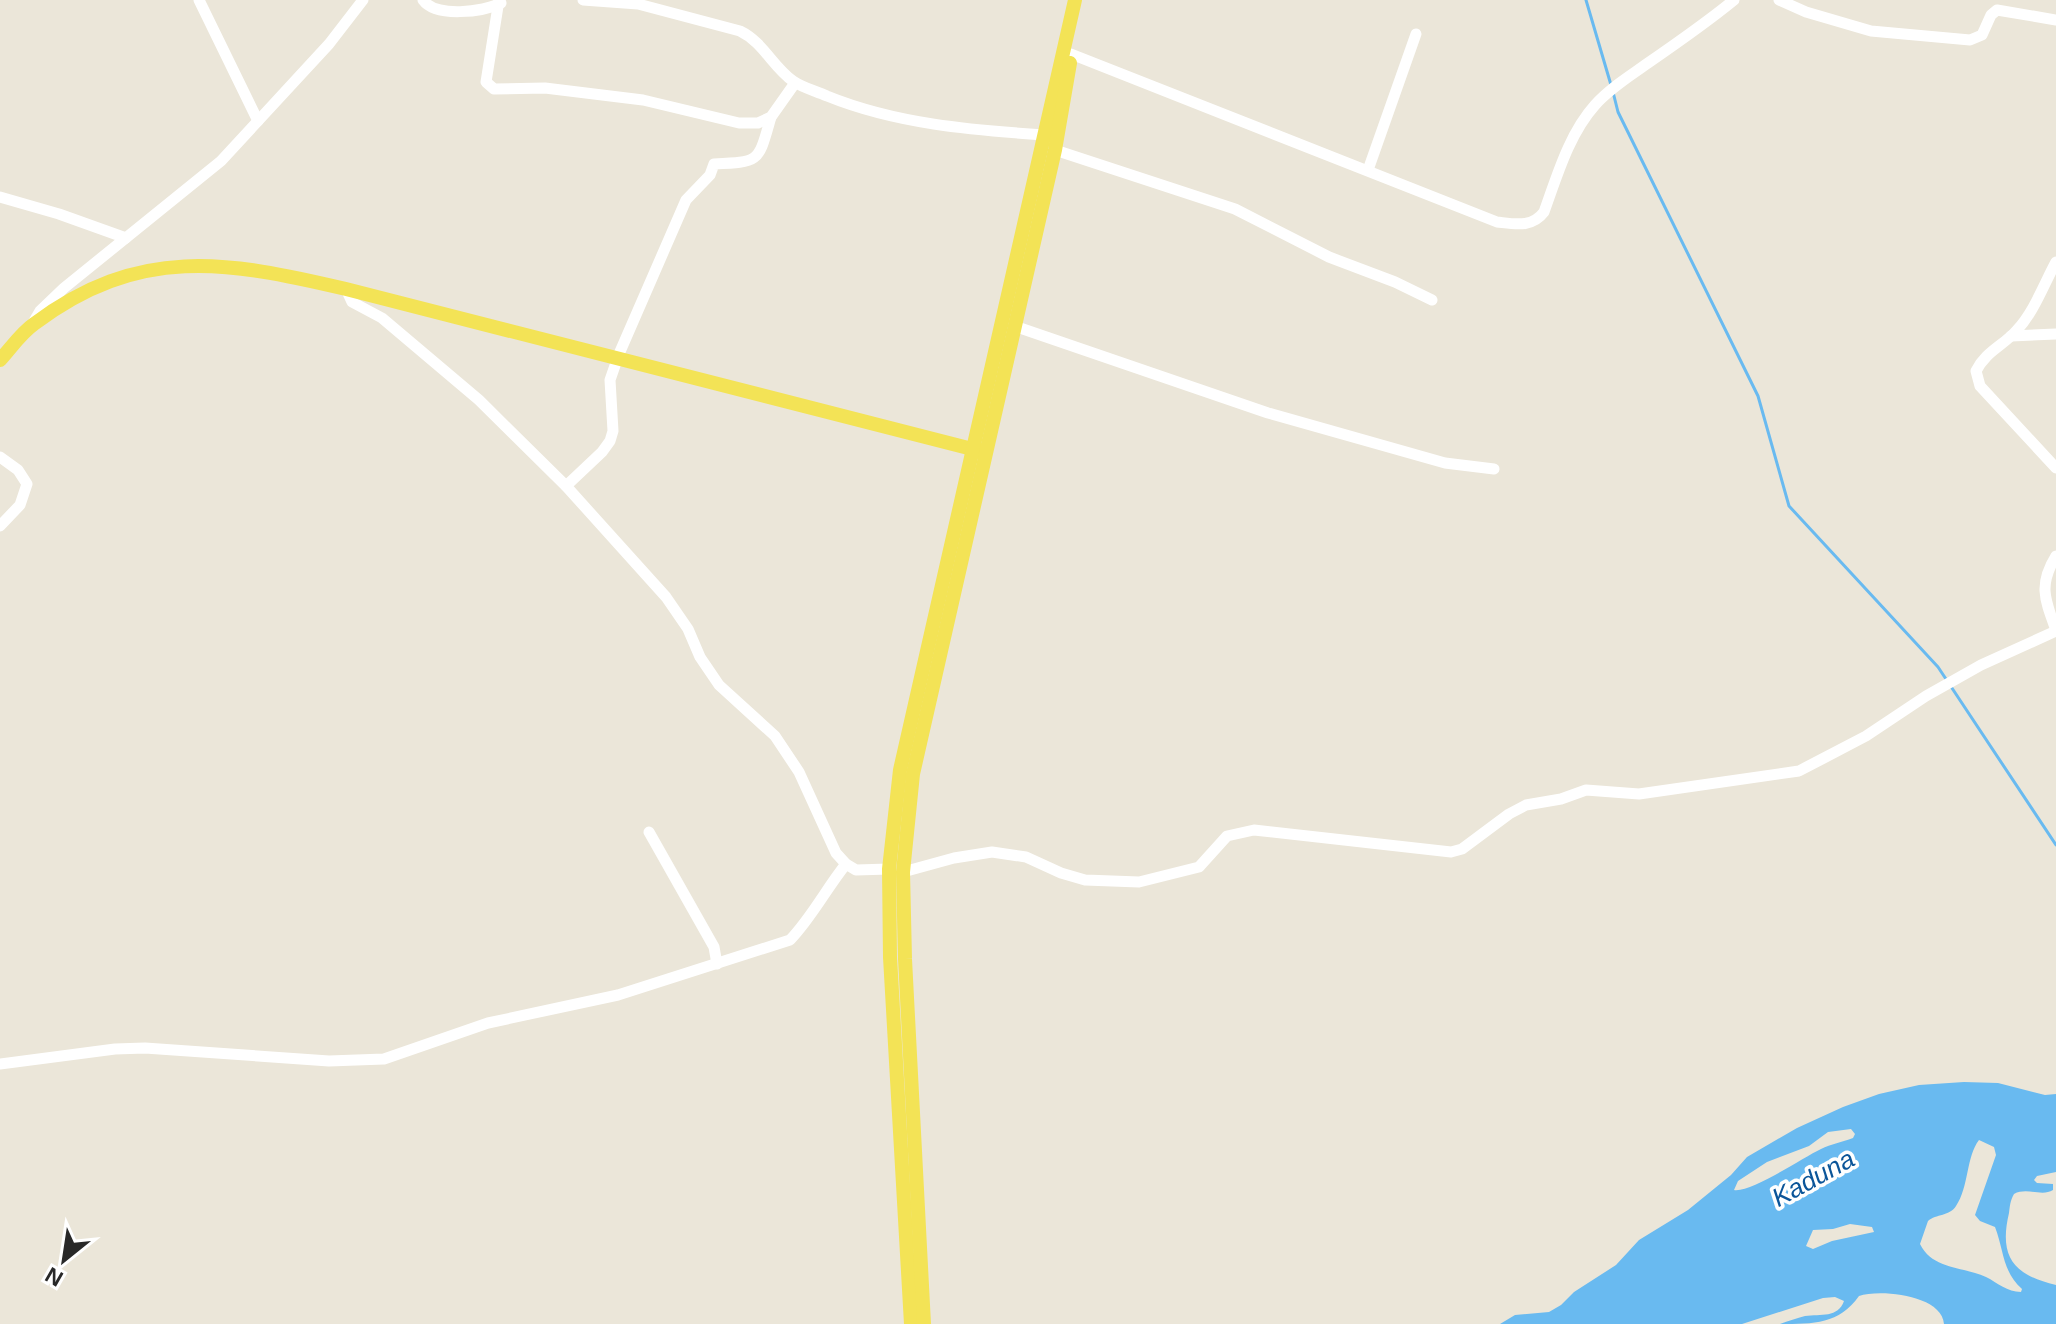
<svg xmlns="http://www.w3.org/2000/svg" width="2056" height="1324" font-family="Helvetica,sans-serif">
<rect width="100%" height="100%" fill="#ebe6d9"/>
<!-- water -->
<path fill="#69baf0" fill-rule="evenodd" d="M1964 1082 1998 1083 2045 1095 2056 1094V1172L2037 1176 2034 1180 2037 1183 2053 1184V1190C2042 1197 2027 1187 2014 1194 2010 1201 2010 1206 2009 1213 1999 1255 2012 1275 2056 1285V1324H1944C1942 1295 1880 1289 1859 1296 1839 1324 1814 1324 1780 1324 1788 1321 1797 1318 1805 1316 1821 1314 1838 1318 1844 1301L1835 1297 1823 1298 1742 1324H1500L1515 1315 1549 1312 1561 1305 1574 1292 1616 1265 1639 1240 1688 1210 1731 1175 1747 1157 1797 1128 1843 1107 1879 1094 1919 1085ZM1851 1129 1855 1134 1853 1138C1842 1142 1831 1144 1821 1149 1802 1158 1751 1193 1734 1190L1738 1181 1767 1162 1809 1146 1828 1132ZM1979 1140 1994 1147 1996 1155 1975 1215 1980 1221 1995 1227C2004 1250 2002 1271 2022 1289L2021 1292C2007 1292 1998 1283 1986 1277 1962 1266 1933 1270 1920 1244L1928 1221C1936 1214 1950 1216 1956 1206 1969 1187 1966 1157 1979 1140ZM1850 1224 1872 1227 1874 1232 1832 1241 1813 1249 1806 1246 1813 1230 1833 1229Z"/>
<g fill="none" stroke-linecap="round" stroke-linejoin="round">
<!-- stream -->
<g stroke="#69baf0" stroke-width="3">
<polyline points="1586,0 1611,85"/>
<polyline points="1613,92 1618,112 1758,396 1789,506 1938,667 2056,845"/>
</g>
<!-- minor -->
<g stroke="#fff" stroke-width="11">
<polyline points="199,0 258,121"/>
<path d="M423 0C436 18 483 12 501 3"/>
<polyline points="499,0 486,82 494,89 545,88 643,100 739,123 758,123 771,117 795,83"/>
<path d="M583 0 638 4 740 31C763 42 773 67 793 81 803 88 816 91 827 96 896 124 971 130 1044 135"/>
<polyline points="1779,0 1806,12 1871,31 1970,40 1982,35 1991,15 1997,10 2056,20"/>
<path d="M1071 54 1497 222C1515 224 1532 228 1544 212 1557 176 1569 134 1595 105 1610 88 1630 76 1648 63 1677 43 1706 23 1734 0"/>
<polyline points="1055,150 1235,209 1329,257 1395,282 1432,300"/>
<polyline points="1368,170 1416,34"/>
<polyline points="0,197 59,214 126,238"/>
<path d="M2056 262C2044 284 2034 312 2017 330 2003 346 1986 351 1976 371L1980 386 2056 468"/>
<polyline points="346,289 352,302 382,318 479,400 566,486 666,597 688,629 700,657 719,685 775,736 799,772 836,853 846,864 856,870 889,869"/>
<polyline points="33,323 40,311 64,288 221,161 329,44 363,0"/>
<polyline points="1014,326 1268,413 1445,463 1494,469"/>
<polyline points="2011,336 2056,334"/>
<polyline points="0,457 18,470 27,484 20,505 0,526"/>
<path d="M566 486 602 452 610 441 613 431 610 380 619 354 686 200 710 175 714 164C761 162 758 162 771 117"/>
<path d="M2056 556C2038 585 2045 600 2056 630"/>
<polyline points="649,832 714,947 717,964"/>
<polyline points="903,872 954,858 992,852 1026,857 1061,873 1085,880 1139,882 1199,867 1227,836 1254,830 1451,852 1462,849 1509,814 1526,805 1561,799 1586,790 1639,794 1799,771 1866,736 1926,696 1981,665 2056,631"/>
<path d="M0 1064 115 1049 145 1048 329 1061 384 1059 488 1023 618 995 790 940C812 917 826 889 846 864"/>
</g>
<!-- major -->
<g stroke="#f3e356" stroke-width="14">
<path d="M0 360C11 348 21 333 34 324 139 245 227 261 346 289L980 451"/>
<polyline points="911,1324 890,957 889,869 900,770 1075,0"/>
<polyline points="924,1324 905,959 903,872 913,774 1055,150 1070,63"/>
</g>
</g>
<g text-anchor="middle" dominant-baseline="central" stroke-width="7" stroke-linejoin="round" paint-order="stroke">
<!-- water labels -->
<g font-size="26" font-style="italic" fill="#0b5599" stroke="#fff">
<text transform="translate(1813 1178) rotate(-29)">Kaduna</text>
</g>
</g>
<!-- north arrow -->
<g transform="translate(64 1260) rotate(210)" stroke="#ffffff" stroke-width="6" paint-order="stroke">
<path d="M0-6L14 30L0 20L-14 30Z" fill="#282828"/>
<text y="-12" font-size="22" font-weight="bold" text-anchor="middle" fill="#282828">N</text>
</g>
</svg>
